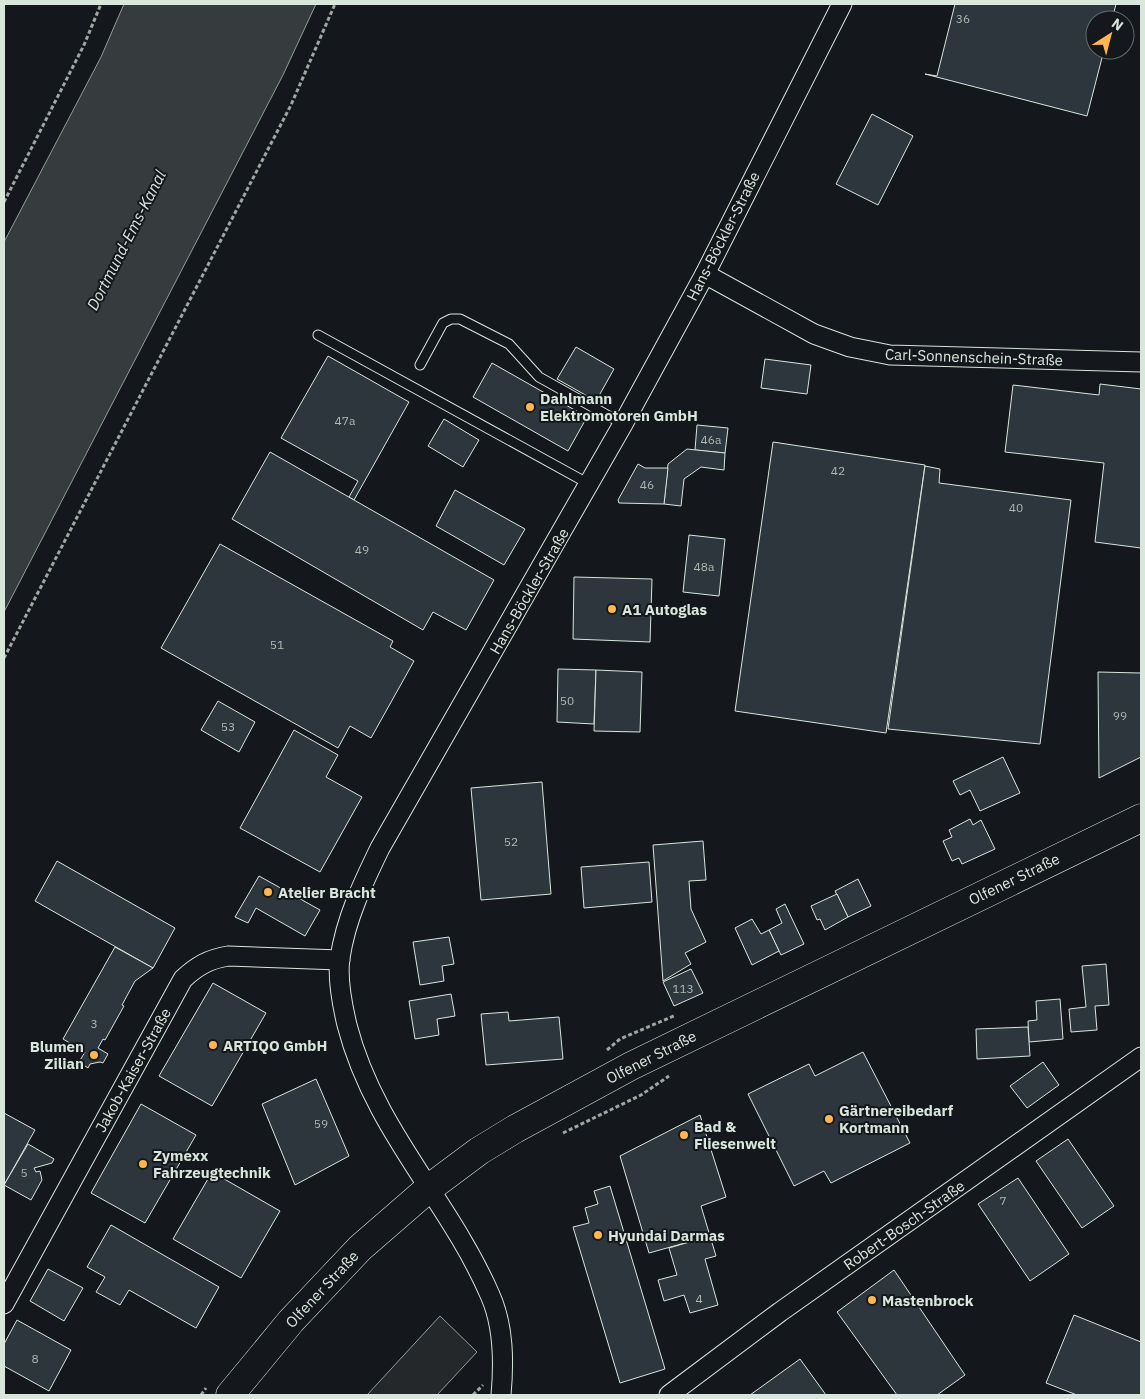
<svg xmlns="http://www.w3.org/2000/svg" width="1145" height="1399" font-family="'IBM Plex Sans',sans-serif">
<rect width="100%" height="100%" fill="#14181c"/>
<!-- parking -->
<polygon fill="#24282b" stroke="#939e99" points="440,1316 477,1352 437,1395 367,1395"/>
<!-- water -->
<polygon fill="#363b3e" stroke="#939e99" points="124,4 316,4 283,75 4,612 4,242 101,57"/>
<!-- building -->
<g fill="#2c363c" stroke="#d8e6dc">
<polygon points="955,4 1116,4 1112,20 1095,20 1095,50 1104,50 1087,116 925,74 937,76"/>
<polygon points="872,114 913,136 878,205 836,184"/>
<polygon points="576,347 614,369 596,401 557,379"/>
<polygon points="328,356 409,402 354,500 349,497 358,481 281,438"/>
<polygon points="765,359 811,365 807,394 761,388"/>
<polygon points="492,363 587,417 568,451 473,397"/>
<polygon points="1100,384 1141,389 1141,548 1095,542 1104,463 1005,452 1013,385 1099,395"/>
<polygon points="444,419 479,440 463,467 428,446"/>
<polygon points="697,425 728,428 725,453 695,450"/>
<polygon points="773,442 925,465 886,733 735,711"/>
<polygon points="687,449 725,453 724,470 701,467 684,479 681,506 664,504 668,464"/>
<polygon points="270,452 494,580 466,630 433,612 423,630 232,519"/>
<polygon points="638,464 645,468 668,468 664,504 619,503 618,500"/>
<polygon points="925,466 940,469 939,483 1071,500 1040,744 888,729"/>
<polygon points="455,490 525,529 504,565 436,526"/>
<polygon points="689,535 725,539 719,596 683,592"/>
<polygon points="220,544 393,641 390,647 414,661 371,738 350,726 338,748 161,648"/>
<polygon points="574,577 652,579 650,642 573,639"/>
<polygon points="558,669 596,670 594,724 557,722"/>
<polygon points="596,670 642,672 640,732 594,731"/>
<polygon points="1098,672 1141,673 1141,757 1099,778"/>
<polygon points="218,701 255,722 239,752 201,730"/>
<polygon points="294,730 338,755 326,777 362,797 320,872 240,828"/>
<polygon points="1003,757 1020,793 980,811 970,790 960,795 953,781"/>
<polygon points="542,782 551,894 481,900 471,788"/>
<polygon points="970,819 973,825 981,820 995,849 962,864 959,858 952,861 943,841 952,837 949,830"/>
<polygon points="703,841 706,880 689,881 691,909 706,942 685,953 691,964 663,981 653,845"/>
<polygon points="57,861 175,928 153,968 35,901"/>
<polygon points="649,862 652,902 584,908 581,867"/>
<polygon points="259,876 320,910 305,936 256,908 248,923 235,917"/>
<polygon points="858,879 871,906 848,917 835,891"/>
<polygon points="837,894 848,917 825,930 820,919 817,920 811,906"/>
<polygon points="785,904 804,944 781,955 769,930 782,923 776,909"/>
<polygon points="752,919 761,934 769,930 779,951 752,965 735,928"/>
<polygon points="449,937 454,964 442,966 444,981 420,985 413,942"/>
<polygon points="115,947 153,968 135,981 122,1005 124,1006 105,1040 103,1039 98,1048 108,1054 103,1063 100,1062 90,1064 88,1068 79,1062 85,1052 63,1039"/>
<polygon points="1106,964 1109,1005 1095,1006 1097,1030 1071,1032 1069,1009 1086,1007 1082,966"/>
<polygon points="691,969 703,993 674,1006 663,982"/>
<polygon points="213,983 266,1013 212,1106 159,1076"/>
<polygon points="451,994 455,1016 437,1019 439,1035 415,1039 409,1001"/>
<polygon points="1060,999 1063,1039 1029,1042 1028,1021 1037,1020 1036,1001"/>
<polygon points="508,1012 509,1021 559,1017 563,1059 486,1065 481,1014"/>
<polygon points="1028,1027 1030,1056 977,1059 976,1029"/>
<polygon points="863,1052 910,1143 831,1183 824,1171 794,1186 748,1094 809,1064 815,1076"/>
<polygon points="1043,1062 1059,1085 1027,1108 1010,1086"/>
<polygon points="316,1079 349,1156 295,1185 262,1104"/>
<polygon points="141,1104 196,1135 145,1223 91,1193"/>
<polygon points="4,1113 35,1130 4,1185"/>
<polygon points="700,1115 726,1197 701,1206 710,1236 649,1253 620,1156"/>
<polygon points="1068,1139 1114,1206 1082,1228 1036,1161"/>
<polygon points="28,1144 54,1159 52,1163 34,1168 36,1172 40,1171 42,1180 31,1200 4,1185"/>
<polygon points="212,1172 280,1211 241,1278 173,1239"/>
<polygon points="1018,1178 1069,1254 1030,1281 978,1204"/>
<polygon points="610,1186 665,1369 620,1383 573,1227 589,1223 585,1208 598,1204 594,1191"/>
<polygon points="111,1225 219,1287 196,1328 129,1290 120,1305 96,1292 105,1277 87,1267"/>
<polygon points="710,1236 716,1256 705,1259 718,1305 690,1313 684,1295 664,1301 658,1280 677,1275 669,1248"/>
<polygon points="48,1269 83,1288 64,1321 30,1301"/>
<polygon points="894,1270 965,1375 937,1395 897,1395 837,1312"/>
<polygon points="1074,1315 1141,1342 1141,1395 1077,1395 1046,1383"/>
<polygon points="17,1320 71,1350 49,1391 4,1366 4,1344"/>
<polygon points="800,1359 826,1395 750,1395"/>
</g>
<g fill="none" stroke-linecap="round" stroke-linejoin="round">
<defs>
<g id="service">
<polyline points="318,335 589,484"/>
<polyline points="420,365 443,323 451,319 460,319 509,344 539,377 623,424"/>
</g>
<g id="minor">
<polyline points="705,274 814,334 850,347 890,355 1141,362"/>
<path d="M4 1304 183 979C197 966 209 959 228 956L340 960"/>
<path d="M501 1395C504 1362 504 1326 490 1295 449 1200 374 1130 347 1025 342 1004 337 979 340 958 346 918 363 883 380 848L623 424 705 274 842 4"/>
<polyline points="669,1395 780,1312 1141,1057"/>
</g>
<polyline id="primary" points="230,1395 291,1321 360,1248 428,1189 479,1151 515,1129 631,1066 1141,818"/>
</defs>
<!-- service casing -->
<use href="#service" stroke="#d8e6dc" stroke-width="11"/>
<!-- minor casing -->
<use href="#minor" stroke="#d8e6dc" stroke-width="21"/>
<!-- primary casing -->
<use href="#primary" stroke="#d8e6dc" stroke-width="29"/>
<!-- path -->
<g stroke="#9da8a2" stroke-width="3" stroke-dasharray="4 2.5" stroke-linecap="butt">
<polyline points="4,202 84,45 101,4"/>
<polyline points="4,658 291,105 335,4"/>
<polyline points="607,1050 620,1039 676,1015"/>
<polyline points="563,1133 641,1095 669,1076"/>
<polyline points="201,1395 206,1388"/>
<polyline points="473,1395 483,1385"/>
</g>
<!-- service -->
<use href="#service" stroke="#14181c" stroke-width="9"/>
<!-- minor -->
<use href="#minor" stroke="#14181c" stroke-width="19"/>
<!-- primary -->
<use href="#primary" stroke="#14181c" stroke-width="28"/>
</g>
<!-- markers -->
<g fill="#ffb74d" stroke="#14181c" stroke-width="2">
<circle cx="530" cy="407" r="5"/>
<circle cx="612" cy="609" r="5"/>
<circle cx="268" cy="892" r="5"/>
<circle cx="213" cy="1045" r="5"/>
<circle cx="94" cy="1055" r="5"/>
<circle cx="829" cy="1119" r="5"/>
<circle cx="684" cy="1135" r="5"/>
<circle cx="143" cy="1164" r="5"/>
<circle cx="598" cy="1235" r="5"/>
<circle cx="872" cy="1300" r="5"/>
</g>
<g text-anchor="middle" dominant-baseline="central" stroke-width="4" stroke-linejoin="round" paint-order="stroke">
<!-- number labels -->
<g font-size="12" fill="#adbab4">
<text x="963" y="18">36</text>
<text x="345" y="420">47a</text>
<text x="711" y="439">46a</text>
<text x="838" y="470">42</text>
<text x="647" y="484">46</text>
<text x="1016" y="507">40</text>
<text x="362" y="549">49</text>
<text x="704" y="566">48a</text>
<text x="277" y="644">51</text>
<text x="567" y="700">50</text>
<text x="1120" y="715">99</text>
<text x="228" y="726">53</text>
<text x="511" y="841">52</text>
<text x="683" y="988">113</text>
<text x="94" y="1023">3</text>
<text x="321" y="1123">59</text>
<text x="24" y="1172">5</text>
<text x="1003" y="1200">7</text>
<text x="699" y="1298">4</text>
<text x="35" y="1358">8</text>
</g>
<!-- street labels -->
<g font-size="15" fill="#d8e6dc" stroke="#14181c">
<text transform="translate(723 236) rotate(-63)">Hans-Böckler-Straße</text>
<text transform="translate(974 357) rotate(2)">Carl-Sonnenschein-Straße</text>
<text transform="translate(529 591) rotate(-60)">Hans-Böckler-Straße</text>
<text transform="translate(1014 879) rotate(-26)">Olfener Straße</text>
<text transform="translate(651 1057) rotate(-27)">Olfener Straße</text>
<text transform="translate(133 1070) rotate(-61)">Jakob-Kaiser-Straße</text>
<text transform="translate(904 1225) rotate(-35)">Robert-Bosch-Straße</text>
<text transform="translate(322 1289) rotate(-47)">Olfener Straße</text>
</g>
<!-- poi labels -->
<g font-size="15" font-weight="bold" fill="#d8e6dc" stroke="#14181c" text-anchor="start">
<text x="540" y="398">Dahlmann<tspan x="540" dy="17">Elektromotoren GmbH</tspan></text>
<text x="622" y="609">A1 Autoglas</text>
<text x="278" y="892">Atelier Bracht</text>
<text x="223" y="1045">ARTIQO GmbH</text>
<text x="84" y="1046" text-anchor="end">Blumen<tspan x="84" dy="17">Zilian</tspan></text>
<text x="839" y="1110">Gärtnereibedarf<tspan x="839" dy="17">Kortmann</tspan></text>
<text x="694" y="1126">Bad &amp;<tspan x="694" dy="17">Fliesenwelt</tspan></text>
<text x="153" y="1155">Zymexx<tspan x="153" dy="17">Fahrzeugtechnik</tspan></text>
<text x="608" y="1235">Hyundai Darmas</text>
<text x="882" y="1300">Mastenbrock</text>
</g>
<!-- water labels -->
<g font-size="16" font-style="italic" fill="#d8e6dc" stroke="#14181c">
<text transform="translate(126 240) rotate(-63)">Dortmund-Ems-Kanal</text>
</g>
</g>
<!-- border -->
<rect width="1145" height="1399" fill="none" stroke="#d8e6dc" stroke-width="10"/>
<!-- north arrow -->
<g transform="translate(1110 35) rotate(36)"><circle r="24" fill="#14181c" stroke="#626a69"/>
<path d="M0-4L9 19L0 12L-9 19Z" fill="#ffb74d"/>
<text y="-8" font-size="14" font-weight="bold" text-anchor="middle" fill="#d8e6dc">N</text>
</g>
</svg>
